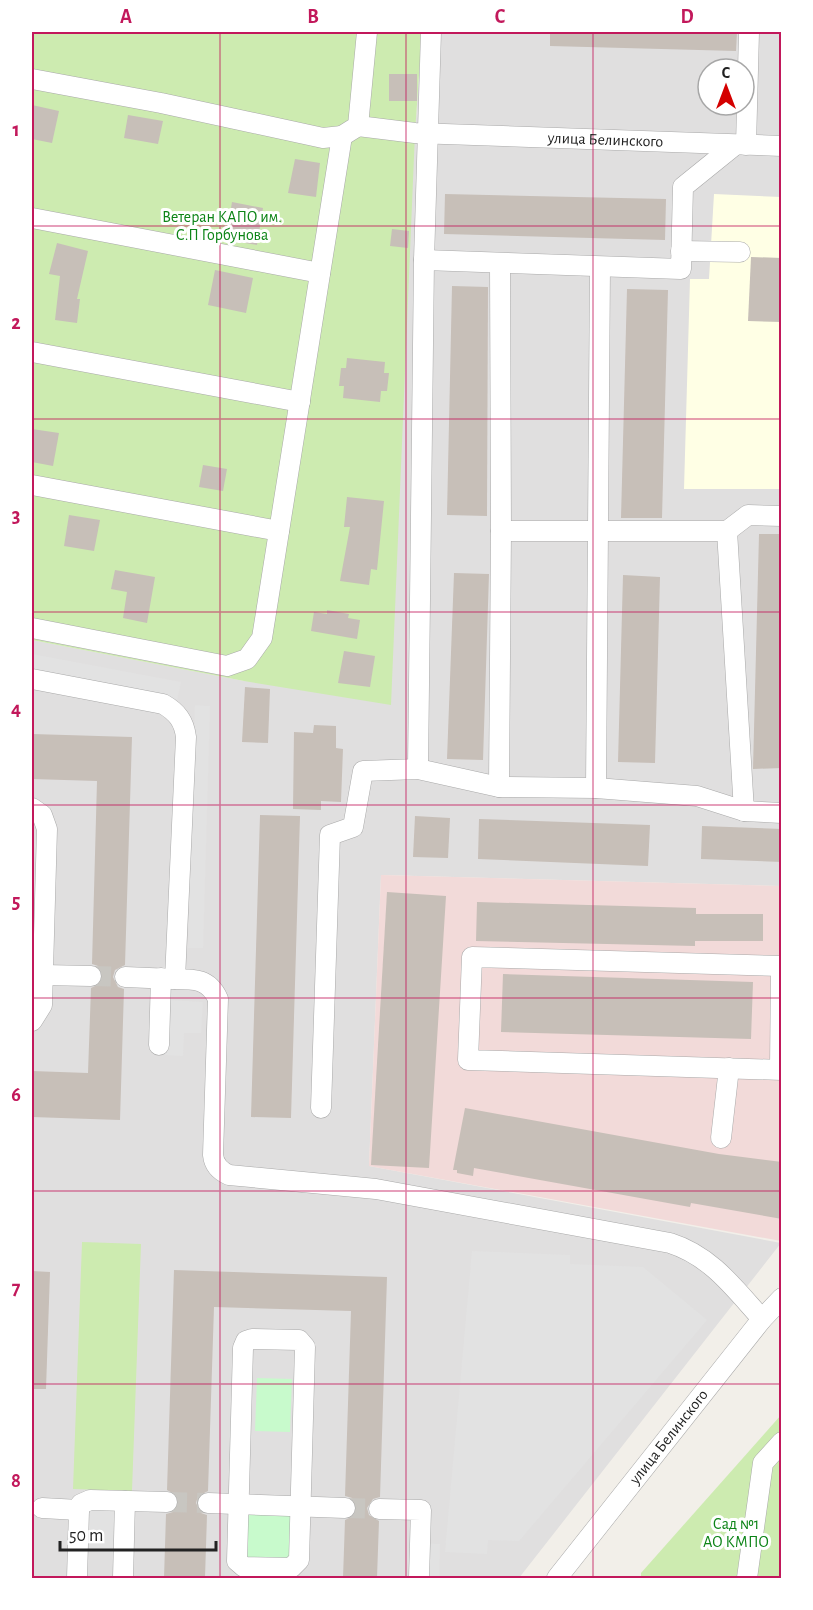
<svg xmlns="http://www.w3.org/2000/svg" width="813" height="1610" font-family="'Alegreya Sans',sans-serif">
<rect width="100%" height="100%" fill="#f2efe9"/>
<!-- residential -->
<path fill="#e0dfdf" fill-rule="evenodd" d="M422 32H781V886L381 875 369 1166 781 1243 519 1578H32V640L244 681 415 133ZM708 69H744V105H708Z"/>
<!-- commercial -->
<polygon fill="#f2dad9" points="381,875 781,886 781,1241 369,1166"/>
<!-- education -->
<polygon fill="#ffffe5" points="714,194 781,197 781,489 684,489 690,279 709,279"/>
<!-- grass -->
<g fill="#cdebb0">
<polygon points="32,32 422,32 415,133 391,705 244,681 32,640"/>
<polygon points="82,1242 141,1244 132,1491 73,1489"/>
<polygon points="781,1415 781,1578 641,1578 641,1573"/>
</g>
<!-- park -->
<g fill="#c8facc">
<polygon points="257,1378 292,1379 290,1432 255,1431"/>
<polygon points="246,1510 294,1511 292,1560 244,1559"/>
</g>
<!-- parking -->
<g fill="#e2e2e2">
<polygon points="32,654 181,682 177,700 32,672"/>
<polygon points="195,705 210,706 203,948 188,948"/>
<polygon points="168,1000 203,1002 201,1033 184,1033 183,1056 165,1055"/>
<polygon points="472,1251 570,1255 570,1264 643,1267 707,1320 519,1541 488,1540 487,1554 445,1552"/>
<polygon points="84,1507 117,1508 116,1553 83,1552"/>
<polygon points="425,1543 440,1544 439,1578 424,1578"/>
</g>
<!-- building -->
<g fill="#c7bfb8">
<polygon points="550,32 737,32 736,51 550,46"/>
<rect x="389" y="74" width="28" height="27"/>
<polygon points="32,105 59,111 52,143 32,139"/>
<polygon points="128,115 163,121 158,144 124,138"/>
<polygon points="295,159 320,163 316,197 288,193"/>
<polygon points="445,194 666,199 665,240 444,234"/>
<polygon points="232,202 263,208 257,245 226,240"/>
<polygon points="392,229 409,231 408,248 390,246"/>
<polygon points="57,243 88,251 77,299 80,299 77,323 55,320 60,276 49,274"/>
<polygon points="751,257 782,258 782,322 748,321"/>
<polygon points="215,270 253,278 246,313 208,305"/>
<polygon points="452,286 488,287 487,516 447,515"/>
<polygon points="627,289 668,290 662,518 621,518"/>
<polygon points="347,358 385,362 384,373 389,373 387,391 381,391 380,402 343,398 344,386 339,386 341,368 346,368"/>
<polygon points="32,429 59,433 53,466 32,462"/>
<polygon points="203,465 227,469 223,491 199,487"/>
<polygon points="347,497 384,501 377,570 371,569 369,585 340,581 350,527 344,527"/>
<polygon points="69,515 100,520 94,551 64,546"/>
<polygon points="759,534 782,534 782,768 753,769"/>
<polygon points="115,570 155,577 147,623 123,618 127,592 111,589"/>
<polygon points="454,573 489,574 483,760 447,759"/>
<polygon points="623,575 660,577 655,763 618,762"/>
<polygon points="327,610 349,614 348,618 360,620 357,639 311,631 314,612 327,614"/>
<polygon points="344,651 375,656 370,687 338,683"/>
<polygon points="245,687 270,689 268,743 242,742"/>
<polygon points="314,725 336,726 336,748 343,749 341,802 321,801 321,810 293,809 294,732 313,733"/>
<polygon points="32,734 132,737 125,965 115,970 113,977 118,987 124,989 120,1120 32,1117 32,1071 88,1073 91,988 101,983 103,976 98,966 92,964 97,781 32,779"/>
<polygon points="260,815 300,816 291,1118 251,1117"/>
<polygon points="415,816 450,818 448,858 413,857"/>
<polygon points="479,819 650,825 648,866 478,859"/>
<polygon points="702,826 782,829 782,862 701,859"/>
<polygon points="387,892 446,896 429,1168 371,1165"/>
<polygon points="477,902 696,908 696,914 763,914 763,941 695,941 695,946 476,941"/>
<polygon points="503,974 753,982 751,1039 501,1032"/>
<polygon points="465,1108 719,1154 782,1162 782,1219 691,1203 690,1207 474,1168 473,1176 457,1173 457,1170 453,1170"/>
<polygon points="174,1270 387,1277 380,1497 373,1499 367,1508 369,1515 379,1521 377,1578 343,1578 345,1520 355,1515 357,1508 352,1498 345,1496 351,1311 214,1307 208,1491 198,1496 196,1503 201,1513 207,1515 205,1578 164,1578 166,1514 173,1512 179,1503 177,1496 167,1490"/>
<polygon points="32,1271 50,1272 46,1389 32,1389"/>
</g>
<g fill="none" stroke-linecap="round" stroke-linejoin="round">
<!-- minor-tunnel -->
<g stroke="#c8c6c1" stroke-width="20" stroke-dasharray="20 10" stroke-linecap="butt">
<polyline points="91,976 125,977"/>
<polyline points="167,1502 208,1503"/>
<polyline points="345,1508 379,1509"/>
</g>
<defs>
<g id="minor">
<polyline points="32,79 161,103 323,138 342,136"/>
<path id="s1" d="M358 126 415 133 782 146"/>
<polyline points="746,145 749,32"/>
<polyline points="32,218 320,273"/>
<polyline points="681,251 740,252"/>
<polyline points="424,260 681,269 683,187 735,145"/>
<polyline points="500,264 501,531 727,531 748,515 782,516"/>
<polyline points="32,352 300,402"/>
<polyline points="32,485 279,531"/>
<polyline points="727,531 744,811"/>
<polyline points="32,628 227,666 247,659 262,638 342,136 358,126 367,32"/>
<path d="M32 679 163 704C177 712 184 721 186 737L175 979C195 979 209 979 218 999L213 1155C214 1165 220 1171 229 1175L376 1189 670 1243C711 1256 734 1288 762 1319"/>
<polyline points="418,769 424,260 431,32"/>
<polyline points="499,787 501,531"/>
<polyline points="596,788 600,267"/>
<polyline points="32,808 42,815 47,829 42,1005 32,1021"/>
<polyline points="782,966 472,957 468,1060 782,1070"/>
<polyline points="43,975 91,976"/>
<polyline points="125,977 173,979"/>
<polyline points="159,1045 161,978"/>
<polyline points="780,1069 781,966"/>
<polyline points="321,1108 330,835 353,827 363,771 418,769 499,787 596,788 697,796 744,811 782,813"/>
<polyline points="721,1138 729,1068"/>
<polygon points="252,1339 299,1340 305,1347 299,1560 291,1568 244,1567 237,1561 243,1348 246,1341"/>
<polyline points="208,1503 345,1508"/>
<polyline points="42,1508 79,1510 81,1504 90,1500 167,1502"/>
<polyline points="379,1509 421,1510 419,1578"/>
<polyline points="77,1578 79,1510"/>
<polyline points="123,1578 125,1501"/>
<path id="s2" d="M557 1578 762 1319 782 1298"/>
<polyline points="747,1578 763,1463 782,1442"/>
</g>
</defs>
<!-- minor casing -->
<use href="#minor" stroke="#a9a9a9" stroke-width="21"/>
<!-- minor -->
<use href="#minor" stroke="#fff" stroke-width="20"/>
</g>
<!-- grid -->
<path fill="none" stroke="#c2185b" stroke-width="1.5" stroke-opacity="0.55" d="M220 32V1578M406 32V1578M593 32V1578M32 226H782M32 419H782M32 612H782M32 805H782M32 998H782M32 1191H782M32 1384H782"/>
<g text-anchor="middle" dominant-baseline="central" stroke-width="6" stroke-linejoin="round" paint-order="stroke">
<!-- street labels -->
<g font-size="16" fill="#222" stroke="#fff">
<text stroke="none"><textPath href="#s1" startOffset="248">улица Белинского</textPath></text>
<text stroke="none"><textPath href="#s2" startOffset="180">улица Белинского</textPath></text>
</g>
<!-- park labels -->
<g font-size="16" fill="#0c8416" stroke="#fff">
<text x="222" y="217">Ветеран КАПО им.<tspan x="222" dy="18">С.П Горбунова</tspan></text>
<text x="736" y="1524">Сад №1<tspan x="736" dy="18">АО КМПО</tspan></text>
</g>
</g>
<!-- border -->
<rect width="813" height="1610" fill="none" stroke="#ffffff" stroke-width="66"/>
<!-- north arrow -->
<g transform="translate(726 87)"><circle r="28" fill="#ffffff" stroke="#a7a7a7" stroke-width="1.5"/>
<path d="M0-4.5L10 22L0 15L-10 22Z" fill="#d40000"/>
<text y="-9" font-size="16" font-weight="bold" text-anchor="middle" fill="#222222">С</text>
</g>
<!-- scale -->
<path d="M60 1541v9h156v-9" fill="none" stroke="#222222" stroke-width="3"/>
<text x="69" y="1541" font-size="18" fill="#222222" stroke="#ffffff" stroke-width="4.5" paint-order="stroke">50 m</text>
<rect x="33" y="33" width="747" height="1544" fill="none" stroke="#c2185b" stroke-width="2"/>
<g font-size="20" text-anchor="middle" font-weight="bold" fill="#c2185b">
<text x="126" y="23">A</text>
<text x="313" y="23">B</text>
<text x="500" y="23">C</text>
<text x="687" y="23">D</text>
<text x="16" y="136">1</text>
<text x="16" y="329">2</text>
<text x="16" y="522">3</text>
<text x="16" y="715">4</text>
<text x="16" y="908">5</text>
<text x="16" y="1101">6</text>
<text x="16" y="1294">7</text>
<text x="16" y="1487">8</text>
</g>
</svg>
